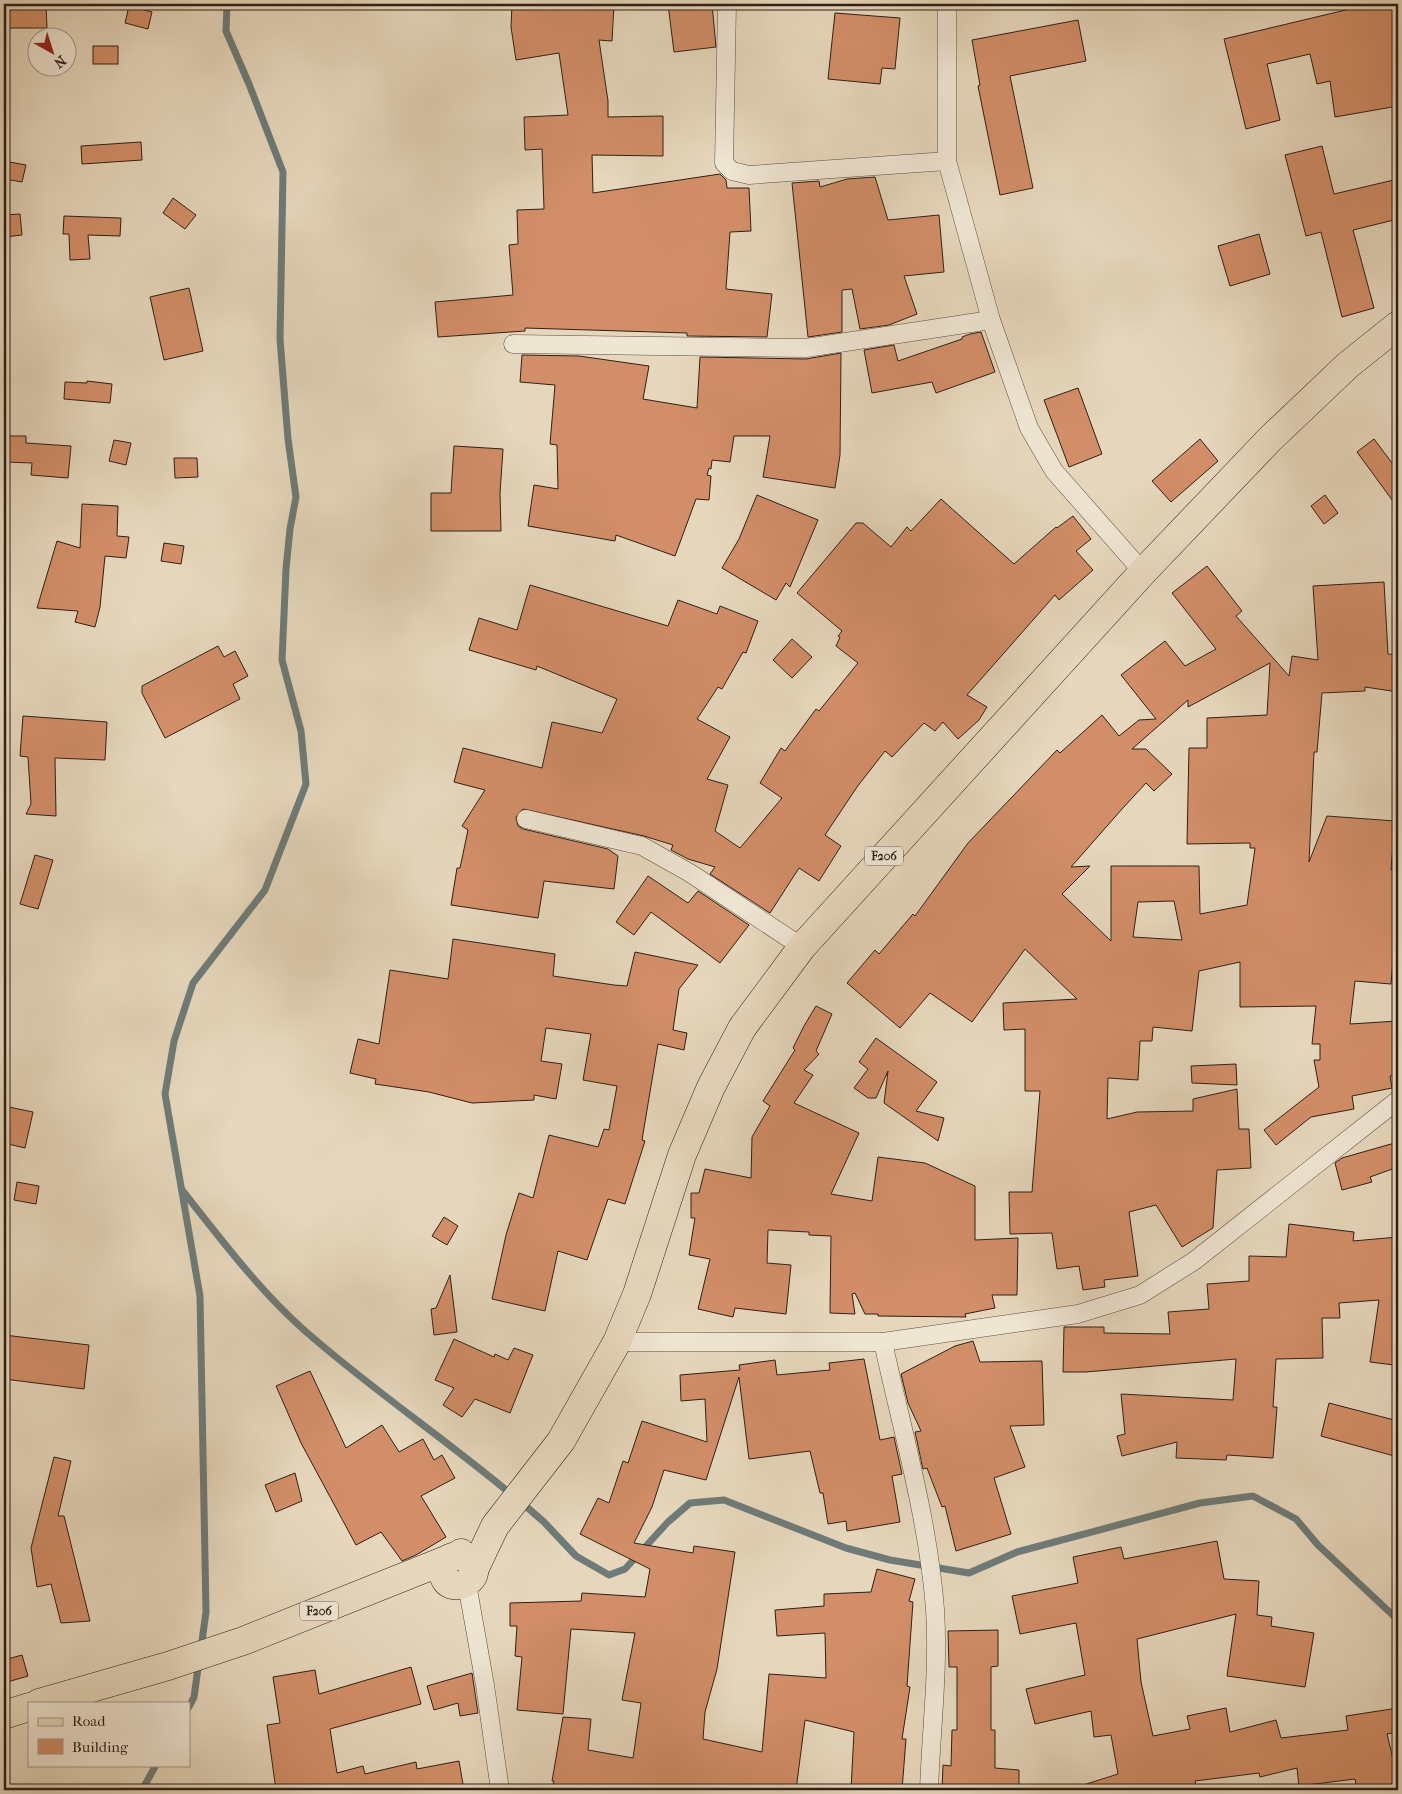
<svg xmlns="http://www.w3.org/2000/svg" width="1402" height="1794" font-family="'IM FELL French Canon',serif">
<rect width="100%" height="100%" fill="#e6d7bc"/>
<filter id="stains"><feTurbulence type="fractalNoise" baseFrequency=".004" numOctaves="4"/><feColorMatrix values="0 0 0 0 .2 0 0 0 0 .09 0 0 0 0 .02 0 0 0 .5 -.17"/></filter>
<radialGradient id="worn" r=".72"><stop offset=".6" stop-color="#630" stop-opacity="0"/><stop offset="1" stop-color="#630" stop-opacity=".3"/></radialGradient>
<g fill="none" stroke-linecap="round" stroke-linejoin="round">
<!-- stream -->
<g stroke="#6e7b78" stroke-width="7">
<path d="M182 1190C220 1238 258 1289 304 1330 371 1389 444 1438 512 1495"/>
<polyline points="521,1502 544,1522 576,1556 609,1575 625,1569 668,1522 690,1503 724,1500 846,1548 890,1560 969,1573 1017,1552 1200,1503 1253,1496 1296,1519 1318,1545 1398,1620"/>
<polyline points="201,1648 206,1612 200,1296 165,1094 174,1041 193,983 265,890 306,784 301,731 282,660 286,569 290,529 296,497 288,439 280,339 283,172 249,84 226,31 227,4"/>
<polyline points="189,1707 194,1697 199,1661"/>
<polyline points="142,1790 156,1765"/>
</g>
</g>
<!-- building -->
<g fill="#d28e68" stroke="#2e1f17" fill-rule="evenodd">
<polygon points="4,4 46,4 47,28 4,28"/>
<polygon points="512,4 614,4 612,41 599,40 608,101 608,117 663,116 663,156 592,155 593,193 720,174 726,180 727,188 749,188 751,231 730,232 726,289 772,294 767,337 687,336 687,333 525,328 525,331 438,337 435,302 513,295 509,245 518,244 517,210 544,209 542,149 525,150 524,117 568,115 559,53 516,60 511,27"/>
<polygon points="668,4 712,4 716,47 674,52"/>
<polygon points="1353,4 1398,4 1398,106 1335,117 1330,81 1317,84 1310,54 1267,64 1280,120 1246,129 1224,39 1354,8"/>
<polygon points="129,6 152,12 148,29 125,23"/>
<polygon points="835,13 900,18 895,69 882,68 880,84 828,79"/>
<polygon points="1078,20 1086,61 1010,76 1033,188 1000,195 978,86 980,85 972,40"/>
<rect x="93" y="46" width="25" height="18"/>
<polygon points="141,142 142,160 82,164 81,146"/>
<polygon points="1322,146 1334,194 1398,179 1398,219 1353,230 1374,308 1342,317 1321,232 1306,236 1285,155"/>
<polygon points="4,161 26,165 22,182 4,179"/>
<polygon points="875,177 888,220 939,215 944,272 904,276 917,314 889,325 860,329 852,289 842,290 842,332 808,337 792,183 819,181 820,187 847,179"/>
<polygon points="173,198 196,215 185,229 163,213"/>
<polygon points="20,214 22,235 4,237 4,215"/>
<polygon points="64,216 121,218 120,236 88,235 90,259 70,260 69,234 63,234"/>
<polygon points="1259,234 1270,274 1230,286 1218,246"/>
<polygon points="189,288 203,351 164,360 150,297"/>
<polygon points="981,332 995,372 936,393 932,382 872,393 864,350 894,345 898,361 962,339 962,337 970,334"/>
<polygon points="841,353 840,455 835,488 763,477 770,436 734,436 730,462 712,460 711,469 709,468 707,475 711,476 709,500 696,499 675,556 616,535 615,541 528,526 534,485 558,489 557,445 550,444 555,385 520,382 522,355 579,356 649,366 643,399 697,408 700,357 806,359"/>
<polygon points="87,381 112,384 110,403 64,399 65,382 87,383"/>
<polygon points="1078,388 1102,454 1069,467 1044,400"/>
<polygon points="6,436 26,436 26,443 71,446 68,478 31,475 32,463 5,462"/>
<polygon points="1200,439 1218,461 1171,502 1152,481"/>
<polygon points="1374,439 1398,471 1398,508 1357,452"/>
<polygon points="114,440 131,443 126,465 109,461"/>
<polygon points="454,446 503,449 500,493 501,531 431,531 431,493 451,493"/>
<polygon points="174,458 197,458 198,477 175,478"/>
<polygon points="757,495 818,520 790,587 786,583 776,600 722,568 739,539"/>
<polygon points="1325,495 1338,513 1324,524 1311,506"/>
<polygon points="941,499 1014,564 1056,527 1057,528 1073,516 1091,539 1076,551 1093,570 1059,600 1055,595 967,695 987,707 979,720 958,739 943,722 935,731 924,723 892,757 885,751 857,787 825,835 841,846 819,881 799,868 770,913 710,874 715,867 688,859 671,850 673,845 644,836 523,809 516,817 518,826 523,829 608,849 618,856 614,889 544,881 538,918 451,905 457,868 460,868 468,830 462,826 485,790 454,782 463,748 542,768 552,722 602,733 617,699 537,666 536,670 469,650 479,618 517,630 530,585 668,626 678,600 717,614 720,606 758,621 746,653 743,652 722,689 718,687 697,719 730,737 707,779 728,785 715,831 740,848 782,798 760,783 781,748 785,751 816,709 819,711 858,663 836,646 840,637 838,636 842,631 797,593 856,523 863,523 891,547 907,527 911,531"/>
<polygon points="82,504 118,506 117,536 129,537 126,558 105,556 100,607 95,627 75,622 78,611 37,608 57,541 80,548"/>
<polygon points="164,543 184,546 181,564 161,561"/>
<path d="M1207 566 1242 611 1236 616 1289 676 1292 656 1318 660 1313 586 1384 582 1388 654 1398 655V692L1365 687V691L1322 693 1317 752H1314L1309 862 1327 816 1395 821 1391 870H1398V901L1391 984 1355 981 1350 1024 1398 1021V1075L1390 1076 1392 1088 1352 1096 1354 1109 1311 1117 1276 1145 1264 1130 1319 1087 1314 1060H1320V1044H1312L1316 1006 1240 1007V962L1199 971 1192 1031 1153 1027 1152 1041H1140L1138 1080 1108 1078 1107 1119 1137 1112 1193 1111V1099L1237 1089 1239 1129H1249L1251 1168 1217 1170 1213 1228 1182 1247 1156 1205 1129 1212 1138 1276 1104 1280 1105 1287 1083 1290 1079 1266 1057 1269 1052 1233 1010 1234 1009 1192H1032L1040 1091H1025V1029L1004 1030 1003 1003 1077 999 1025 949 972 1022 930 993 900 1028 847 983 875 950 879 954 913 914 915 916 968 843 1057 750 1060 753 1102 715 1119 736 1139 720 1156 719 1121 675 1165 641 1185 666 1216 649 1172 593ZM1270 663 1267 715 1207 718V748H1189L1187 844 1250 843V848H1255L1247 905 1200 914 1199 866H1111V941L1062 894 1090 866 1071 867 1122 809 1146 783 1154 791 1172 774 1146 749H1132L1188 700V707ZM1174 901 1182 940 1133 937 1138 902Z"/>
<polygon points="792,639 812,657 792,678 773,660"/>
<polygon points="218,646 224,657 235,651 248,676 233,684 240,699 165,738 142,693 142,686"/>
<polygon points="23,716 107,722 105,760 55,758 56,816 26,814 31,804 28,757 20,756"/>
<polygon points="35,855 53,860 38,909 20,904"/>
<polygon points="648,876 688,903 698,891 749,925 720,963 651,912 634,935 616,922"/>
<polygon points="453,939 555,954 553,976 614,985 627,986 635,952 698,965 679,989 673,1030 687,1033 684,1050 658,1044 642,1140 645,1141 625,1204 608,1199 587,1260 558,1251 545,1311 492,1299 506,1235 519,1193 533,1198 549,1135 598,1147 604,1129 609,1130 617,1086 583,1080 591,1034 546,1028 541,1061 562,1064 556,1099 534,1095 534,1100 472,1103 429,1092 375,1084 376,1079 350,1073 358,1039 379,1044 390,970 448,979"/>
<polygon points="816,1006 832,1014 816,1051 819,1054 804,1070 813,1075 794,1103 859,1133 831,1194 872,1201 878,1157 925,1163 975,1186 975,1240 1018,1238 1017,1295 992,1295 995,1308 965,1314 966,1317 878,1316 878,1314 865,1314 855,1293 852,1294 855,1314 830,1313 831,1236 809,1235 809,1232 768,1230 767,1263 791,1265 786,1314 735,1308 733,1317 698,1309 710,1259 689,1255 695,1218 691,1218 691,1193 699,1193 705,1169 751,1178 752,1137 770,1106 763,1101 795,1050 793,1048 804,1026"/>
<polygon points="876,1038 937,1082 916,1111 944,1118 938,1141 884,1103 888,1071 876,1098 868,1098 854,1088 868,1069 859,1062"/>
<polygon points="1236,1064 1237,1085 1192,1083 1191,1066"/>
<polygon points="4,1106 33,1112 25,1148 4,1143"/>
<polygon points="1398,1142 1398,1167 1370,1177 1372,1182 1342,1190 1335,1163 1342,1158"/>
<polygon points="17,1182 39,1186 36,1204 14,1200"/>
<polygon points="444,1217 458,1226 447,1245 432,1236"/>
<polygon points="1289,1224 1354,1232 1353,1241 1398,1237 1398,1336 1394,1365 1370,1362 1379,1300 1339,1303 1340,1318 1322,1318 1323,1358 1276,1359 1273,1407 1277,1407 1273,1458 1227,1455 1226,1460 1176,1458 1177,1442 1122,1456 1117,1436 1125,1434 1121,1394 1233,1400 1236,1359 1086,1372 1063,1372 1064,1327 1104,1327 1104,1333 1170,1334 1168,1312 1209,1309 1207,1284 1249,1281 1249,1256 1286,1257"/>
<polygon points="450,1275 457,1332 434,1335 431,1309 436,1308"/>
<polygon points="4,1335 89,1345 84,1389 4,1379"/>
<polygon points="454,1339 494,1357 495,1354 508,1360 514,1348 533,1355 510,1413 475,1399 462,1417 443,1405 454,1388 435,1380"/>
<polygon points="973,1341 980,1362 1042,1361 1044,1425 1010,1426 1025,1467 994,1478 1011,1534 956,1551 945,1506 942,1507 927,1468 923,1469 915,1432 921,1431 908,1403 901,1374 955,1346"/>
<polygon points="864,1359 880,1440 894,1437 902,1474 892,1476 900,1522 847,1531 846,1521 828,1524 823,1493 820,1493 810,1451 749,1459 739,1377 706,1480 664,1470 652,1507 634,1543 693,1553 694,1546 735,1552 717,1669 705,1712 703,1739 762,1752 769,1674 826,1678 825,1633 777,1636 775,1610 824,1606 824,1594 871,1592 877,1569 915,1579 909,1601 913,1602 907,1686 910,1687 902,1739 906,1739 902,1790 851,1790 854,1732 805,1720 796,1790 552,1790 554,1781 552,1781 563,1717 591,1719 588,1750 633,1758 641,1703 622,1700 635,1633 571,1629 563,1714 517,1710 522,1657 515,1656 517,1626 510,1626 510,1603 581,1601 582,1593 645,1597 650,1569 580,1534 598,1498 609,1503 623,1461 628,1463 642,1421 707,1442 705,1399 681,1401 680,1375 740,1370 739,1365 775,1360 777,1375 830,1370 829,1363"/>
<polygon points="310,1371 346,1448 382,1425 399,1452 423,1439 434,1460 442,1455 455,1478 421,1496 446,1537 416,1555 402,1561 381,1532 356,1545 301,1443 276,1386"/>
<polygon points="1329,1403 1398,1421 1398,1457 1321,1436"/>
<polygon points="54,1457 71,1461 58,1516 64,1516 90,1621 61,1623 51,1584 37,1587 31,1548"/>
<polygon points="295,1473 302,1501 276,1512 265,1485"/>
<polygon points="1217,1541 1224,1579 1259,1581 1257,1615 1272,1617 1271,1626 1314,1633 1305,1687 1227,1676 1236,1614 1137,1639 1141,1682 1153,1736 1190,1729 1187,1716 1226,1708 1230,1732 1276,1720 1281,1738 1348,1730 1346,1716 1398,1708 1398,1732 1387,1734 1398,1780 1398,1790 1357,1790 1355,1779 1299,1786 1297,1768 1260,1777 1259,1773 1195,1781 1197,1790 1081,1790 1080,1786 1118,1774 1111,1735 1094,1737 1091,1711 1035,1724 1026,1689 1085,1675 1076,1623 1020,1634 1012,1596 1078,1583 1073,1557 1121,1547 1124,1559"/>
<polygon points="998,1630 998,1666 991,1667 991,1730 995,1730 995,1768 1019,1770 1019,1790 942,1790 943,1765 951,1766 952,1730 957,1730 957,1667 949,1667 948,1631"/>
<polygon points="22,1655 28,1676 4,1683 4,1660"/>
<polygon points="411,1667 421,1704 330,1729 337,1773 363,1766 365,1774 416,1762 417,1769 459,1761 464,1790 276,1790 267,1725 280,1723 273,1677 315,1670 319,1694"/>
<polygon points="472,1673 478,1713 460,1716 458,1703 434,1710 427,1686"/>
</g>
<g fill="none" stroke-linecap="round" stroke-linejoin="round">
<defs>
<g id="street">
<polyline points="727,4 724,163 732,171 749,175 947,161"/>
<polyline points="947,4 947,161 991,320 1029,428 1054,471 1143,572"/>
<polyline points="513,344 806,348 991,320"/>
<polyline points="526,819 642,846 690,873 802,947"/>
<polyline points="617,1342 883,1342 1078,1314 1140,1295 1194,1261 1398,1100"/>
<path d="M883 1342C902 1430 928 1518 935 1609 939 1670 931 1730 929 1790"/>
<polyline points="467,1584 485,1685 500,1790"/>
</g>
<g id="primary">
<path d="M461 1553C458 1556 454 1556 450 1558 446 1561 443 1567 443 1572 446 1602 495 1575 464 1557"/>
<polyline points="474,1570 495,1526 561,1441 617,1342 637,1294 682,1155 711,1087 742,1028 802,947 1143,572 1270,439 1348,365 1398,325"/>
<polyline points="39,1703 168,1666 243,1641 451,1558"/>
<polyline points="4,1715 29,1707"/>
</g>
</defs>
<!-- street casing -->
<use href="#street" stroke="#5c4d40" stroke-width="19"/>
<!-- primary casing -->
<use href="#primary" stroke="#2e1f17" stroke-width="29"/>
<!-- street -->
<use href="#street" stroke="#efe5d3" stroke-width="18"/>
<!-- primary -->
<use href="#primary" stroke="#e6d7bc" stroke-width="28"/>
</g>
<g text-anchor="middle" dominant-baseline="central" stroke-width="4.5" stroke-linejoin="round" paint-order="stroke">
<!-- shield labels -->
<g fill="#efe5d3" stroke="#685a4f" stroke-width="1">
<rect x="865" y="846.5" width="38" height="19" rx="4"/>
<rect x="300" y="1601.5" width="38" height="19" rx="4"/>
</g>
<g font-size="12" font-weight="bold" fill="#2e1f17">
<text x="884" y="856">F206</text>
<text x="319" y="1611">F206</text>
</g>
</g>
<!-- margin -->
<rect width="1402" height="1794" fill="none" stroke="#e6d7bc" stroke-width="20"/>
<rect x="5" y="5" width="1392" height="1784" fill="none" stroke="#2e1f17" stroke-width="2.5"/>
<rect x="10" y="10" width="1382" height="1774" fill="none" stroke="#2e1f17"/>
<!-- legend -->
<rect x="28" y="1702" width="162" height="65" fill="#efe5d3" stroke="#a29688"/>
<rect x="38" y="1718" width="25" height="8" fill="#e6d7bc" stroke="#a29688"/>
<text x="72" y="1726" font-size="15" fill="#2e1f17">Road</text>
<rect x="38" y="1739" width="25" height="15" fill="#d28e68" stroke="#a29688"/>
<text x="72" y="1752" font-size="15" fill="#2e1f17">Building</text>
<!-- north arrow -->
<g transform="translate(52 52) rotate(141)"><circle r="24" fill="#efe5d3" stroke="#a29688"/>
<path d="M0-4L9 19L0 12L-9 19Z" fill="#8f2418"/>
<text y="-8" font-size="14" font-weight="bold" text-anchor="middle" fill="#2e1f17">N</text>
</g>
<rect width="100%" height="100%" filter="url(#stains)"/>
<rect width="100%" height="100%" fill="url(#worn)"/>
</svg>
